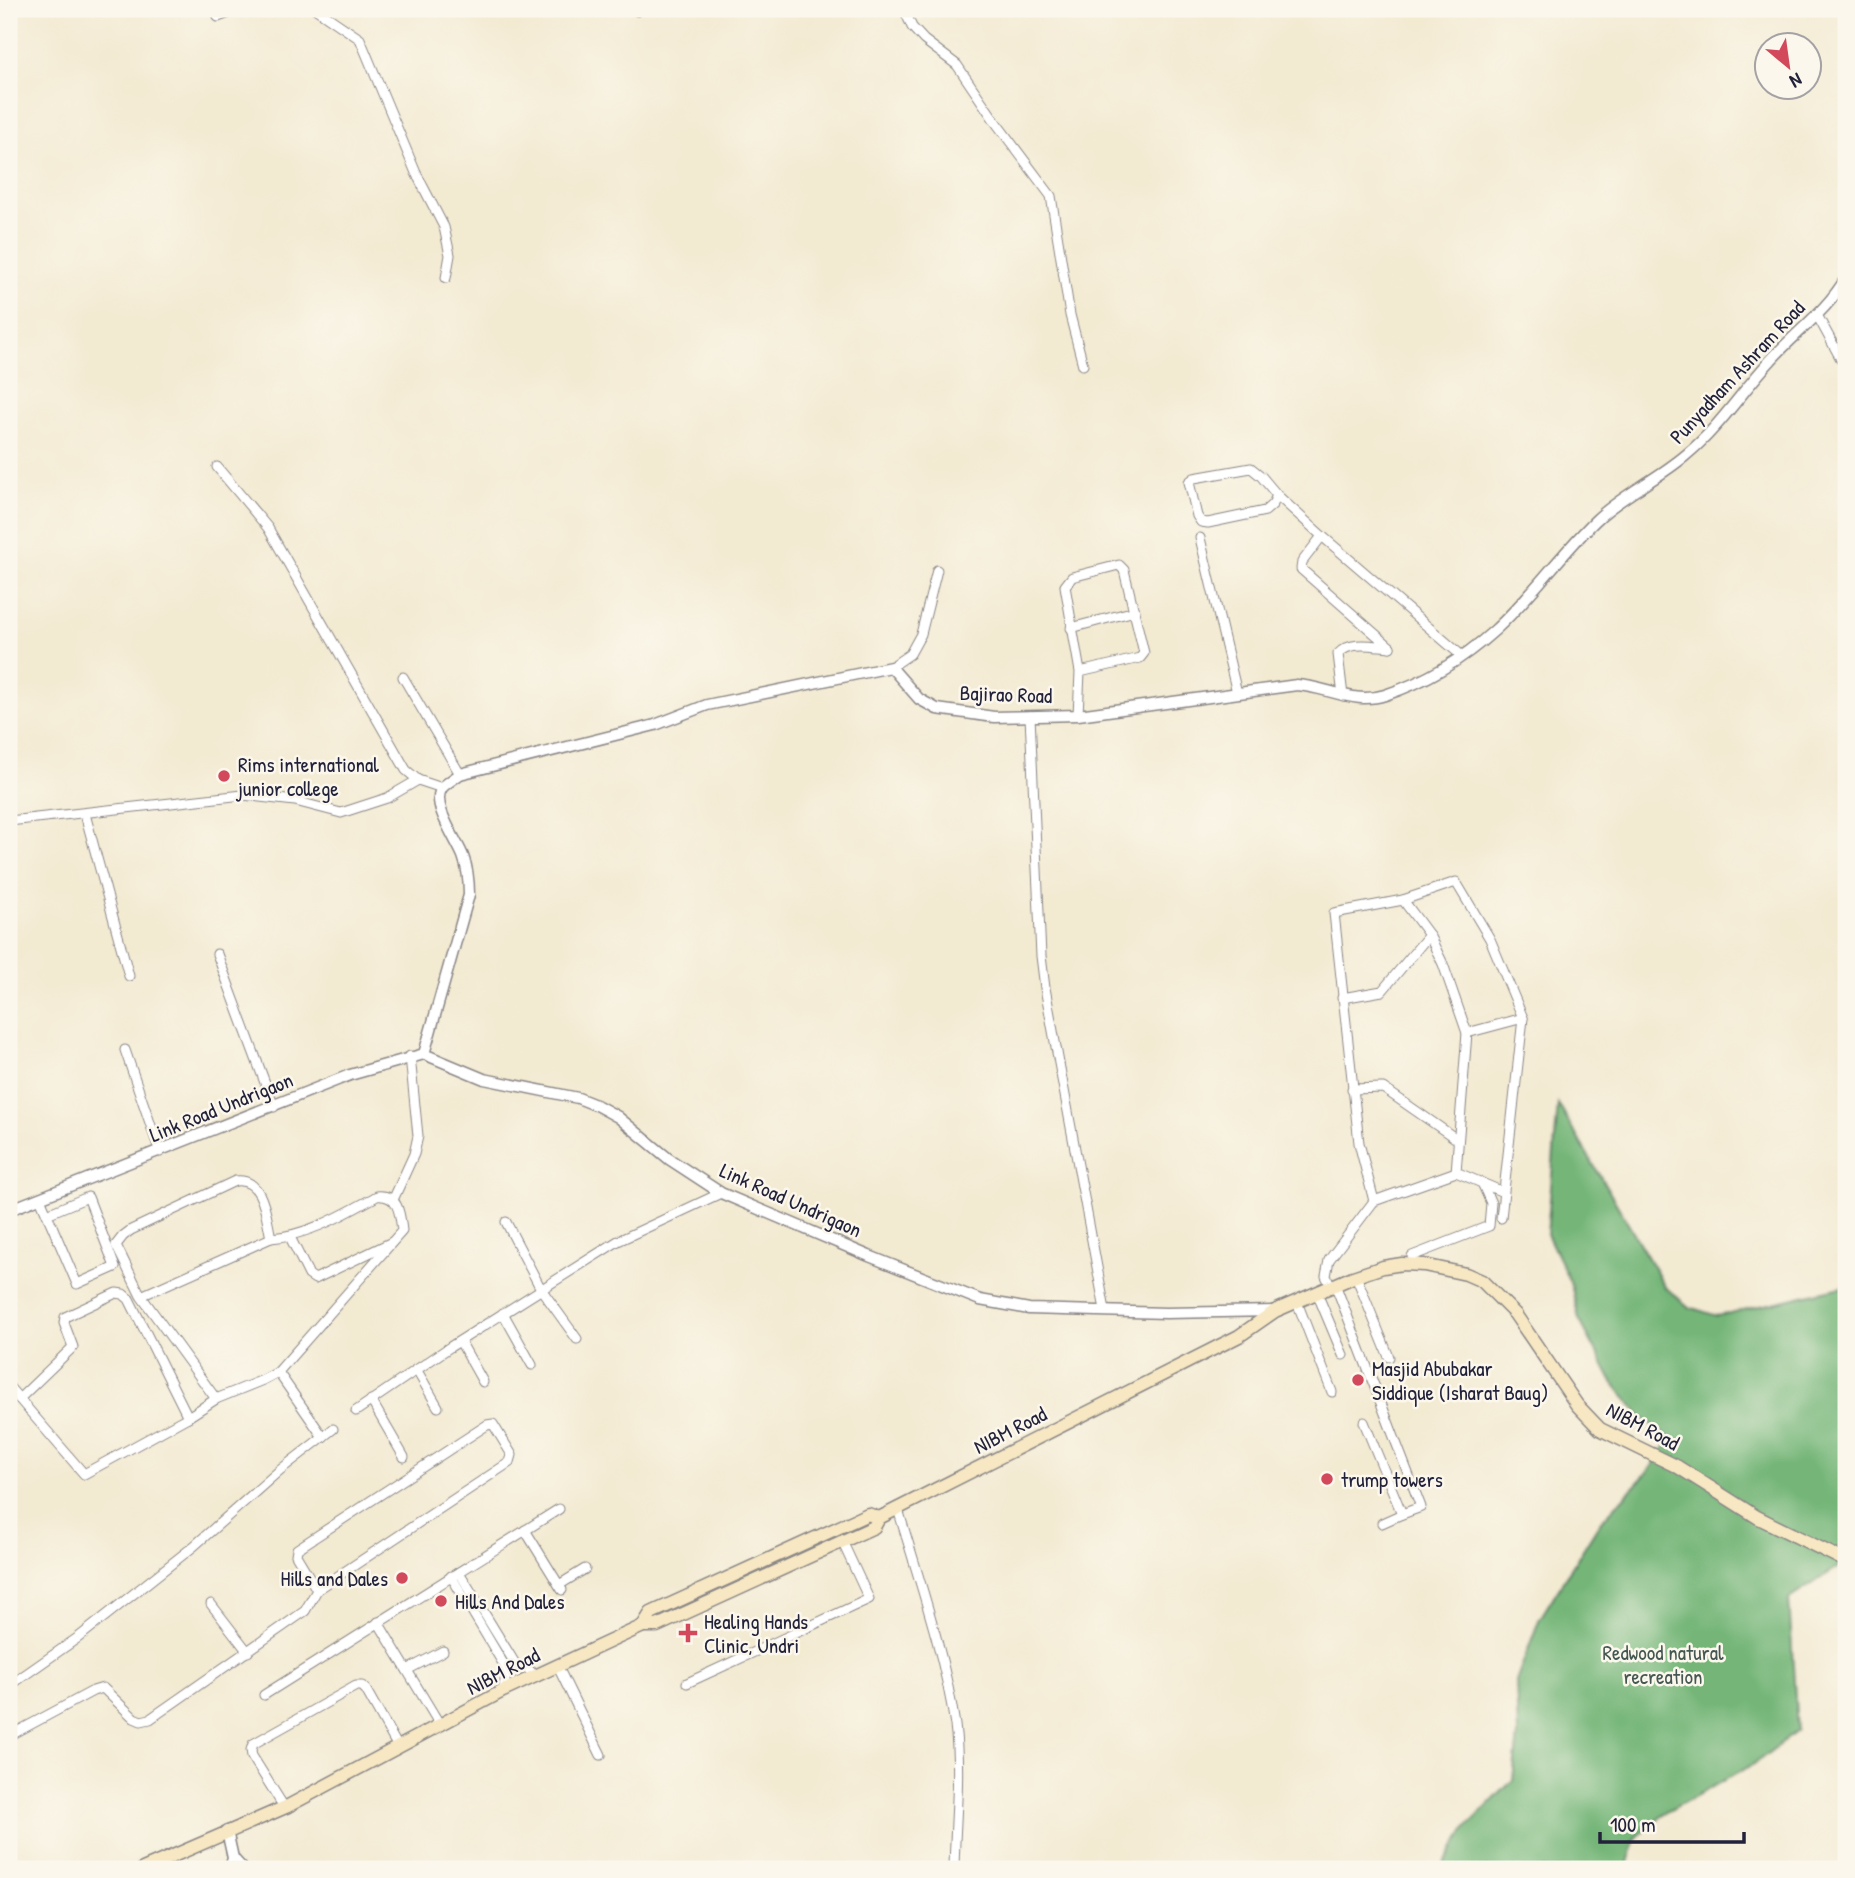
<svg xmlns="http://www.w3.org/2000/svg" width="1855" height="1878" font-family="'Patrick Hand',sans-serif">
<rect width="100%" height="100%" fill="#fbf7ec"/>
<filter id="ink" filterUnits="userSpaceOnUse"><feTurbulence type="fractalNoise" baseFrequency=".0143" numOctaves="2"/><feDisplacementMap in="SourceGraphic" scale="14" xChannelSelector="R" yChannelSelector="G"/><feConvolveMatrix kernelMatrix="1 2 1 2 8 2 1 2 1" color-interpolation-filters="sRGB"/></filter>
<filter id="wash" filterUnits="userSpaceOnUse"><feTurbulence type="fractalNoise" baseFrequency=".00686" numOctaves="4" result="noise"/><feDisplacementMap in="SourceGraphic" scale="28" xChannelSelector="R" yChannelSelector="G"/><feGaussianBlur stdDeviation="1.57" result="paint"/><feColorMatrix in="noise" values="0 0 0 0 0 0 0 0 0 0 0 0 0 0 0 0 0 1.4 0 .05"/><feComposite in="paint" operator="in"/></filter>
<g filter="url(#wash)">
<rect width="100%" height="100%" fill="#f3ead2"/>
<!-- forest -->
<polygon fill="#75b678" stroke="#4c6c5a" stroke-width="2" points="1558,1104 1665,1287 1689,1307 1717,1316 1846,1286 1846,1562 1789,1599 1797,1731 1754,1764 1668,1811 1636,1838 1626,1869 1441,1869 1467,1827 1513,1780 1518,1735 1516,1682 1539,1620 1600,1522 1648,1472 1671,1438 1641,1417 1612,1381 1579,1319 1571,1284 1547,1234"/>
</g>
<g filter="url(#ink)">
<g fill="none" stroke-linecap="round" stroke-linejoin="round">
<defs>
<g id="minor">
<polyline points="316,9 360,39 416,173 444,227 450,255 446,278"/>
<polyline points="636,9 637,11"/>
<polyline points="904,9 912,27 924,40 957,65 997,124 1051,196 1070,315 1083,365"/>
<polyline points="218,17 240,9"/>
<polyline points="1817,315 1846,368"/>
<polyline points="217,467 268,528 406,770 418,780 442,788"/>
<polyline points="1277,495 1273,504 1265,511 1208,523 1201,522 1197,516 1189,482 1194,478 1251,468 1261,476 1277,495 1322,536 1462,656"/>
<polyline points="1322,536 1302,562 1301,569 1390,647"/>
<polyline points="1200,538 1237,693"/>
<polyline points="1071,628 1135,611"/>
<polyline points="891,667 910,654 921,634 937,570"/>
<polyline points="403,677 460,774"/>
<path d="M1343 696 1338 654C1350 640 1373 646 1390 647"/>
<polyline points="1078,715 1080,672 1140,658 1144,653 1124,570 1119,565 1072,577 1065,586 1080,672"/>
<polyline points="1030,716 1041,956 1045,988 1105,1310"/>
<polyline points="85,814 129,976"/>
<polyline points="9,821 243,795 295,801 341,813 387,798 418,780"/>
<polyline points="1403,900 1429,935 1443,964 1467,1033 1456,1172"/>
<polyline points="217,954 274,1107"/>
<polyline points="1342,998 1382,991 1429,935"/>
<polyline points="1467,1033 1523,1018"/>
<polyline points="125,1050 160,1152"/>
<polyline points="1352,1089 1383,1088 1458,1140"/>
<polyline points="40,1198 77,1284 115,1267 88,1197 47,1214"/>
<polyline points="393,1200 414,1154 418,1136 410,1056"/>
<polyline points="1374,1201 1456,1172 1503,1192"/>
<polyline points="506,1222 541,1289 577,1339"/>
<polyline points="290,1237 309,1275 315,1279 392,1242"/>
<polyline points="1412,1256 1489,1226 1491,1203 1482,1183"/>
<polyline points="1356,1276 1389,1357"/>
<polyline points="1335,1284 1421,1507 1402,1514"/>
<polyline points="1331,1286 1326,1276 1329,1260 1374,1201 1359,1143 1334,913 1403,900 1456,882 1490,939 1523,1018 1501,1218"/>
<polyline points="1317,1293 1343,1355"/>
<path d="M141 1296 271 1238C266 1217 264 1177 235 1181L131 1230 123 1236 116 1245 141 1296 216 1399"/>
<polyline points="1297,1302 1332,1392"/>
<polyline points="503,1313 532,1365"/>
<polyline points="460,1341 483,1382"/>
<polyline points="416,1369 438,1407"/>
<polyline points="278,1372 323,1437"/>
<path d="M9 1387 84 1474 188 1417 216 1399 263 1380 278 1372 402 1231C400 1214 399 1194 377 1196 344 1214 310 1235 271 1238"/>
<polyline points="19,1399 73,1347 64,1323 65,1317 116,1293 123,1294 129,1299 188,1417"/>
<polyline points="371,1400 404,1457"/>
<polyline points="356,1411 450,1347 618,1241 721,1193"/>
<polyline points="1364,1422 1402,1514 1382,1523"/>
<path d="M898 1509C919 1580 944 1652 955 1725 961 1772 955 1822 954 1869"/>
<polyline points="525,1530 562,1590"/>
<polyline points="459,1572 516,1665 527,1668 535,1676"/>
<polyline points="451,1576 507,1670 503,1691"/>
<polyline points="559,1585 585,1569"/>
<polyline points="211,1604 248,1652"/>
<polyline points="378,1622 440,1725"/>
<polyline points="557,1665 601,1755"/>
<polyline points="407,1670 443,1651"/>
<polyline points="687,1683 869,1599 842,1541"/>
<polyline points="9,1686 79,1637 194,1546 280,1470 333,1429"/>
<polyline points="264,1695 559,1509"/>
<polyline points="9,1736 93,1691 103,1688 134,1718 141,1721 150,1719 305,1611 317,1590 510,1462 512,1455 493,1424 487,1425 297,1549 296,1555 317,1590"/>
<polyline points="284,1807 252,1756 251,1750 253,1744 356,1686 362,1686 366,1690 398,1747"/>
</g>
<g id="tertiary">
<path d="M424 1054 469 895C469 881 468 869 463 856 457 840 430 804 442 788 446 783 455 778 460 774L655 725 707 705 891 667 919 699 937 709 994 717 1078 715 1297 685C1328 687 1354 705 1385 695 1425 682 1464 658 1495 630 1531 597 1560 555 1596 520 1622 495 1658 479 1686 455 1719 428 1742 391 1771 360 1796 332 1827 311 1846 278"/>
<polyline points="9,1210 350,1075 424,1054 484,1079 578,1098 598,1106 618,1117 669,1159 721,1193 869,1256 980,1300 1029,1309 1166,1313 1275,1311"/>
<polyline points="227,1831 233,1858 230,1869"/>
<polyline points="233,1858 243,1869"/>
</g>
<g id="secondary">
<polyline points="643,1626 657,1626 874,1527 879,1518"/>
<polyline points="143,1869 288,1806 503,1691 643,1626 651,1613 868,1514 879,1518 1239,1336 1275,1311 1353,1277 1383,1267 1402,1264 1424,1265 1466,1274 1482,1281 1515,1314 1577,1405 1600,1429 1678,1467 1757,1517 1846,1561"/>
</g>
</defs>
<!-- minor casing -->
<use href="#minor" stroke="#8a8686" stroke-width="11"/>
<!-- tertiary casing -->
<use href="#tertiary" stroke="#8a8686" stroke-width="13"/>
<!-- secondary casing -->
<use href="#secondary" stroke="#8a8686" stroke-width="15"/>
<!-- minor -->
<use href="#minor" stroke="#fff" stroke-width="9"/>
<!-- tertiary -->
<use href="#tertiary" stroke="#fff" stroke-width="10"/>
<!-- secondary -->
<use href="#secondary" stroke="#f7e8c3" stroke-width="12"/>
</g>
</g>
<!-- markers -->
<g fill="#d1495b" stroke="#fbf7ec" stroke-width="2.5">
<circle cx="224" cy="776" r="7"/>
<circle cx="1358" cy="1380" r="7"/>
<circle cx="1327" cy="1479" r="7"/>
<circle cx="402" cy="1578" r="7"/>
<circle cx="441" cy="1601" r="7"/>
<path d="M684.5 1622.5h7v7h7v7h-7v7h-7v-7h-7v-7h7z"/>
</g>
<g text-anchor="middle" dominant-baseline="central" stroke-width="5" stroke-linejoin="round" paint-order="stroke">
<!-- street labels -->
<g font-size="21" fill="#22223b" stroke="#fbf7ec">
<text transform="translate(1737 372) rotate(-47)">Punyadham Ashram Road</text>
<text transform="translate(1006 694) rotate(2)">Bajirao Road</text>
<text transform="translate(221 1107) rotate(-22)">Link Road Undrigaon</text>
<text transform="translate(791 1200) rotate(24)">Link Road Undrigaon</text>
<text transform="translate(1643 1426) rotate(28)">NIBM Road</text>
<text transform="translate(1010 1430) rotate(-27)">NIBM Road</text>
<text transform="translate(503 1671) rotate(-27)">NIBM Road</text>
</g>
<!-- poi labels -->
<g font-size="21" fill="#22223b" stroke="#fbf7ec" text-anchor="start">
<text x="238" y="764">Rims international<tspan x="238" dy="24">junior college</tspan></text>
<text x="1372" y="1368">Masjid Abubakar<tspan x="1372" dy="24">Siddique (Isharat Baug)</tspan></text>
<text x="1341" y="1479">trump towers</text>
<text x="388" y="1578" text-anchor="end">Hills and Dales</text>
<text x="455" y="1601">Hills And Dales</text>
<text x="704" y="1621">Healing Hands<tspan x="704" dy="24">Clinic, Undri</tspan></text>
</g>
<!-- park labels -->
<g font-size="21" fill="#445753" stroke="#fbf7ec">
<text x="1663" y="1652">Redwood natural<tspan x="1663" dy="24">recreation</tspan></text>
</g>
</g>
<!-- margin -->
<rect width="1855" height="1878" fill="none" stroke="#fbf7ec" stroke-width="35"/>
<!-- north arrow -->
<g transform="translate(1788 66) rotate(151)"><circle r="33" fill="#fbf7ec" stroke="#a4a2a5" stroke-width="2"/>
<path d="M0-5L12 26L0 18L-12 26Z" fill="#d1495b"/>
<text y="-10" font-size="19" font-weight="bold" text-anchor="middle" fill="#22223b">N</text>
</g>
<!-- scale -->
<path d="M1600 1832v10h144v-10" fill="none" stroke="#22223b" stroke-width="3.5"/>
<text x="1610" y="1832" font-size="21" fill="#22223b" stroke="#fbf7ec" stroke-width="5" paint-order="stroke">100 m</text>
</svg>
